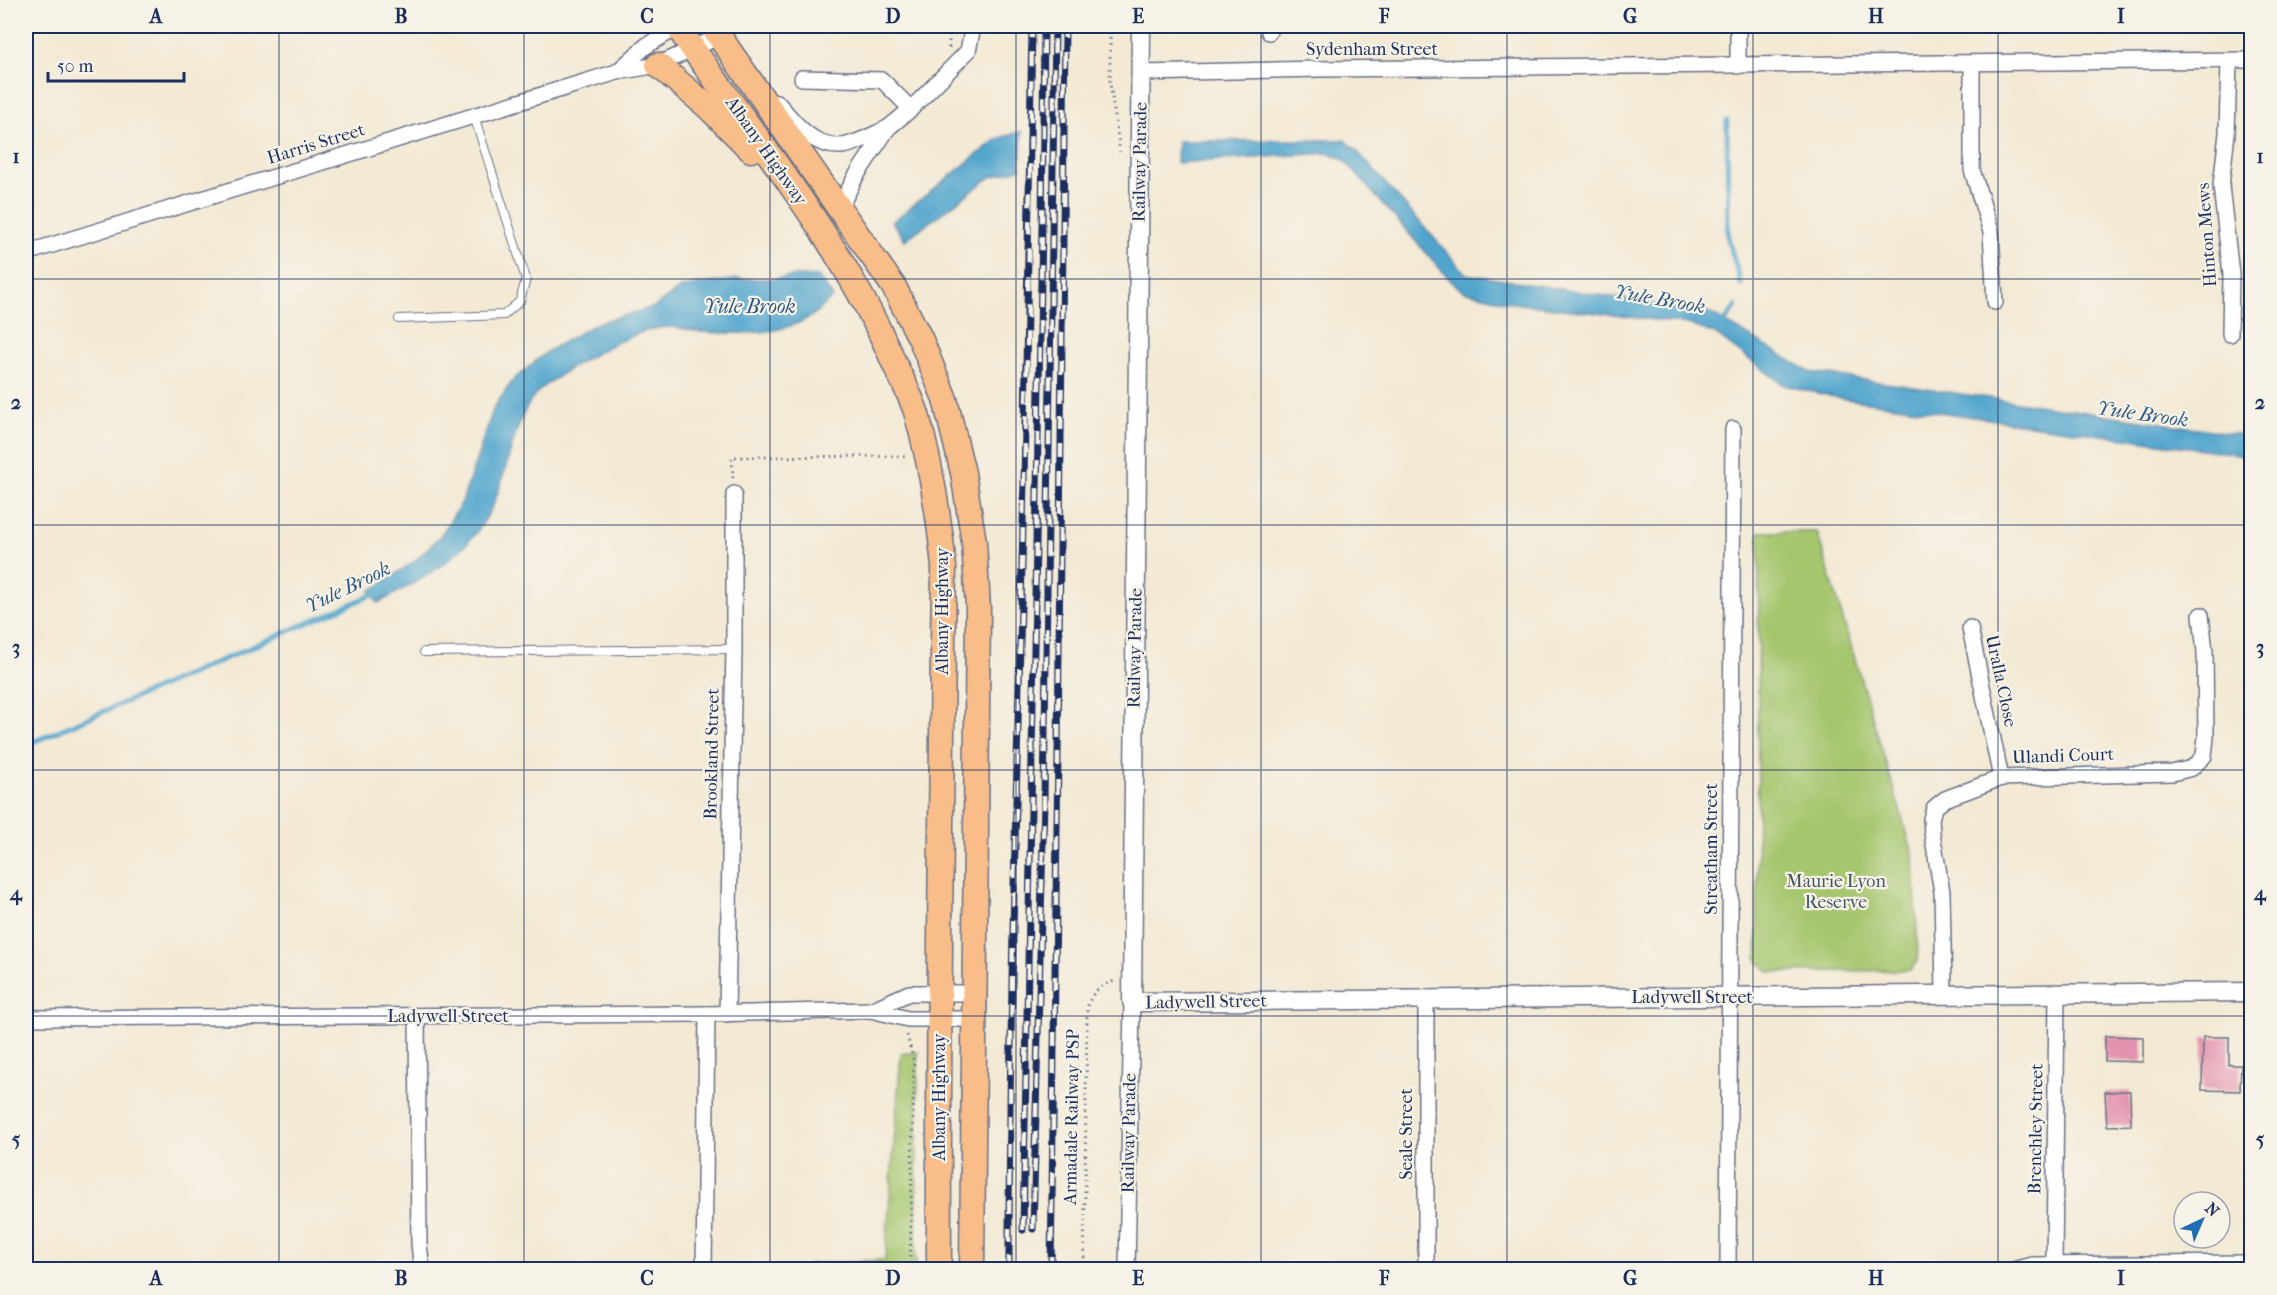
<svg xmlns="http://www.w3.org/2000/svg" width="2277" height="1295" font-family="'IM FELL French Canon',serif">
<rect width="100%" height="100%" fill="#f7f3e8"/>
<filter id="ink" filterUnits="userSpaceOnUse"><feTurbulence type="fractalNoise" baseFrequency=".0167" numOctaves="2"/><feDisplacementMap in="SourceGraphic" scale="12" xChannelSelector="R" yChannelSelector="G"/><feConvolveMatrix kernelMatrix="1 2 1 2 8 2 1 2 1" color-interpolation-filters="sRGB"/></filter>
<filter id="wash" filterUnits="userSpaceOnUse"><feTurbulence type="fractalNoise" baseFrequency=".008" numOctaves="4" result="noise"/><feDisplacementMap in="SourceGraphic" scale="24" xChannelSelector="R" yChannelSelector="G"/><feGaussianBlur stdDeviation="1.35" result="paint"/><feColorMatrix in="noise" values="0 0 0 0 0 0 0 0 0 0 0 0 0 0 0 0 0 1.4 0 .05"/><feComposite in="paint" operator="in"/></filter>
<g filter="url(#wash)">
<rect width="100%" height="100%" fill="#f3e9d4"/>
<!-- green -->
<g fill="#a6c66e" stroke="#607a66" stroke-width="1.5">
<polygon points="1759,532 1817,532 1914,857 1918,960 1910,970 1769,972 1757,960"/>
<polygon points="918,1052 916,1269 808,1269 809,1264 885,1260 901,1054"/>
</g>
<!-- water -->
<g fill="#51a5cd" stroke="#366a96" stroke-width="1.5">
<polygon points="1022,131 1020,169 991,177 905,240 892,222 997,139"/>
<polygon points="1345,140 1357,151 1466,274 1708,312 1810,372 2251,436 2251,456 1839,398 1784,385 1715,334 1688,324 1513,303 1463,291 1452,282 1343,159 1326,153 1177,163 1178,141"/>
<path d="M796 276 818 277 833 297C826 303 820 310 813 315 784 336 736 334 702 332 691 331 678 326 666 327 630 330 570 366 541 389 515 410 508 473 493 505 471 554 423 579 378 603L370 591 415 561 441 535 462 502 494 407 514 379 549 350 597 323 654 307 682 287 738 279H774Z"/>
</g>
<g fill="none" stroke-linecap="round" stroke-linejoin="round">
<!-- stream -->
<g stroke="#51a5cd" stroke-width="5">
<polyline points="1727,121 1728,238 1741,284"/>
<polyline points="1722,326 1736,306"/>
<polyline points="26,745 379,592"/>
</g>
</g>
<g id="blocks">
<!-- building -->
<g fill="#e393af">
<polygon points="2105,1036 2143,1037 2143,1062 2105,1061"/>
<polygon points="2203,1037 2229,1037 2229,1065 2241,1065 2240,1091 2202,1090"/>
<polygon points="2130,1091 2131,1125 2107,1126 2105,1092"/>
</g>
</g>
</g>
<g filter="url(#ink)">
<use href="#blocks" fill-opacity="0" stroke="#677087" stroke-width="1.5"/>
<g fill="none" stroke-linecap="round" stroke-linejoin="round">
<defs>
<g id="service">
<polyline points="399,319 504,315 520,301 526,279 474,116"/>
<polyline points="424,652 734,649"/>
</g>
<g id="minor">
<polyline points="1269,32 1269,26"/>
<polyline points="2229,61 2227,133 2221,186 2231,274 2230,334"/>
<polyline points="1972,63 1972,170 1991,232 1995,302"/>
<polyline points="1738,66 1738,26"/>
<polyline points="617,72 646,46 679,26"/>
<polyline points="1141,73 1319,69 2252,60"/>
<polyline points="802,78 882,80 911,109"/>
<path d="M777 102C793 121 812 147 840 146 853 146 876 133 888 128"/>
<polyline points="840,207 856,176 888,128 911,109 968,51 973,26"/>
<polyline points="26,253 617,72 658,65 720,36"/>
<polyline points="1970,628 2001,778"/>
<polyline points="1944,993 1942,892 1932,833 1931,819 1934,808 1945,799 2001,778 2172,773 2192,768 2204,756 2206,737 2205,652 2201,615"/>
<polyline points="871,1010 909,993 974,993"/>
<polyline points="727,1014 734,649 734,494"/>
<polyline points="417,1016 419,1244 422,1270"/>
<polyline points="26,1018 707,1014 871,1010 908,1019 974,1019"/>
<polyline points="2054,1265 2057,994"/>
<polyline points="704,1270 707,1014"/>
<polyline points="1127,1270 1132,1002"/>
<polyline points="1426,1270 1426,998"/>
<polyline points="1728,1270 1733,429"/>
<polyline points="2013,1270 2032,1265 2252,1263"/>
</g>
<polyline id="tertiary" points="1141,26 1132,1002 2252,992"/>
<g id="trunk">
<path d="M677 26C753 136 842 241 895 365 903 382 912 398 917 415 931 465 939 516 944 567 941 801 938 1035 939 1270"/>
<polyline points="712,26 894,287 921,340 945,399 963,473 974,542 978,608 972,1270"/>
<polyline points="658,65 708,107 751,150"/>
</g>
</defs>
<!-- service casing -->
<use href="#service" stroke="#677087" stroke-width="10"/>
<!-- minor casing -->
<use href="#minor" stroke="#677087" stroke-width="18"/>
<!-- tertiary casing -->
<use href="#tertiary" stroke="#677087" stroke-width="21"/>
<!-- trunk casing -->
<use href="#trunk" stroke="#677087" stroke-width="27"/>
<!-- path -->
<g stroke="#677087" stroke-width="3" stroke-dasharray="1.5 4.5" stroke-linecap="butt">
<polyline points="1110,26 1110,83 1120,152"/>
<polyline points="949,48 949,26"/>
<polyline points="733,478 732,457 906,456"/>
<polyline points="907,1035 914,1062 910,1270"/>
<path d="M1084 1270 1087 1010C1090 994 1099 984 1116 981"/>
</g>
<!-- service -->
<use href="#service" stroke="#fff" stroke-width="8"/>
<!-- minor -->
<use href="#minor" stroke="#fff" stroke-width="15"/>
<!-- tertiary -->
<use href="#tertiary" stroke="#fff" stroke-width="18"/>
<!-- trunk -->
<use href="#trunk" stroke="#f8bd89" stroke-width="24"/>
<defs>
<g id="rail">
<polyline points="1033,1229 1044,801 1055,26"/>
<polyline points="1023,1230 1042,227 1044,26"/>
<path d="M1009 1270C1009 1007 1018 744 1024 482 1028 330 1030 178 1032 26"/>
<polyline points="1051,1270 1058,754 1065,26"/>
</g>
</defs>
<!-- rail casing -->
<use href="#rail" stroke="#1b2f5e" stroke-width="7"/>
<!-- rail -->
<use href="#rail" stroke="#f7f3e8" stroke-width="4.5" stroke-dasharray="14" stroke-linecap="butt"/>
</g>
</g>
<!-- grid -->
<path fill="none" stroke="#1b2f5e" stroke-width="1.5" stroke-opacity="0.55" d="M279 26V1270M524 26V1270M770 26V1270M1016 26V1270M1261 26V1270M1507 26V1270M1753 26V1270M1998 26V1270M26 279H2252M26 525H2252M26 770H2252M26 1016H2252"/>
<g text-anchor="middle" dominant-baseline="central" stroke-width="4.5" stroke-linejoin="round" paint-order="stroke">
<!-- street labels -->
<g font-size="18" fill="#1b2f5e" stroke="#f7f3e8">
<text x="1372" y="49">Sydenham Street</text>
<text transform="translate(316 144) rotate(-17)">Harris Street</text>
<text transform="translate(766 151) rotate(55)">Albany Highway</text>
<text transform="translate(1140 162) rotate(-89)">Railway Parade</text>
<text transform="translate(2207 235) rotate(-94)">Hinton Mews</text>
<text transform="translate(942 611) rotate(-90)">Albany Highway</text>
<text transform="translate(1135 648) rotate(-89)">Railway Parade</text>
<text transform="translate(2001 681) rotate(78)">Uralla Close</text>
<text transform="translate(712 754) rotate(-89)">Brookland Street</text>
<text transform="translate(2063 756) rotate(-2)">Ulandi Court</text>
<text transform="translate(1711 849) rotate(-90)">Streatham Street</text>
<text x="1692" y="997">Ladywell Street</text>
<text transform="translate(1206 1002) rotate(-1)">Ladywell Street</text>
<text x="448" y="1016">Ladywell Street</text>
<text transform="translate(939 1097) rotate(-90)">Albany Highway</text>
<text transform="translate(1072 1117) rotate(-89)">Armadale Railway PSP</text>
<text transform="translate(2036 1129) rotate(-89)">Brenchley Street</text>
<text transform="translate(1129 1133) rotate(-89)">Railway Parade</text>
<text transform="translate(1406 1134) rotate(-90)">Seale Street</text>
</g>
<!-- park labels -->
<g font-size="18" fill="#3e5562" stroke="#f7f3e8">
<text x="1836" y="881">Maurie Lyon<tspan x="1836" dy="21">Reserve</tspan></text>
</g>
<!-- water labels -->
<g font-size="20" font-style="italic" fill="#2e5885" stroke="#f7f3e8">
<text transform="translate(1660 299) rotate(10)">Yule Brook</text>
<text x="750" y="306">Yule Brook</text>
<text transform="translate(2143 414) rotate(8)">Yule Brook</text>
<text transform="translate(348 587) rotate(-26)">Yule Brook</text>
</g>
</g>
<!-- margin -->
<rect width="2277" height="1295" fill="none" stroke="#f7f3e8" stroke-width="66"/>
<!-- north arrow -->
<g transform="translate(2202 1220) rotate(44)"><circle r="28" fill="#f7f3e8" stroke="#9fa5b1" stroke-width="1.5"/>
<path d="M0-4.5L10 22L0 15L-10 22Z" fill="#1f6fb2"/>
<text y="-9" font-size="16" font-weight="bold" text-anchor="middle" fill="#1b2f5e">N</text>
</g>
<!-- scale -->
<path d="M48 72v9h136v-9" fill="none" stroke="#1b2f5e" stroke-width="3"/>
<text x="57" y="72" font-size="18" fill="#1b2f5e" stroke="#f7f3e8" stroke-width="4.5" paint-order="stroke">50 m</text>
<rect x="33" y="33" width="2211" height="1229" fill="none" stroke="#1b2f5e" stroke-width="2"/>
<g font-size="20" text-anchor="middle" font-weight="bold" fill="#1b2f5e">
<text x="156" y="23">A</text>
<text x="401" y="23">B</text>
<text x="647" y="23">C</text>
<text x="893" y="23">D</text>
<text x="1138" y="23">E</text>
<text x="1384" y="23">F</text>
<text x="1630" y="23">G</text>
<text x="1876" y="23">H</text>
<text x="2121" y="23">I</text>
<text x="16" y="163">1</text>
<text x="2260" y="163">1</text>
<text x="16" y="409">2</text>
<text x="2260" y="409">2</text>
<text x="16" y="654">3</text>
<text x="2260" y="654">3</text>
<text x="16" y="900">4</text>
<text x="2260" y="900">4</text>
<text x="16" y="1146">5</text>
<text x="2260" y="1146">5</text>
<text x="156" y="1285">A</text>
<text x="401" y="1285">B</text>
<text x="647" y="1285">C</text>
<text x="893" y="1285">D</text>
<text x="1138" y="1285">E</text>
<text x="1384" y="1285">F</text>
<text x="1630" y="1285">G</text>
<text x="1876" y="1285">H</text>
<text x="2121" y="1285">I</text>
</g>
</svg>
